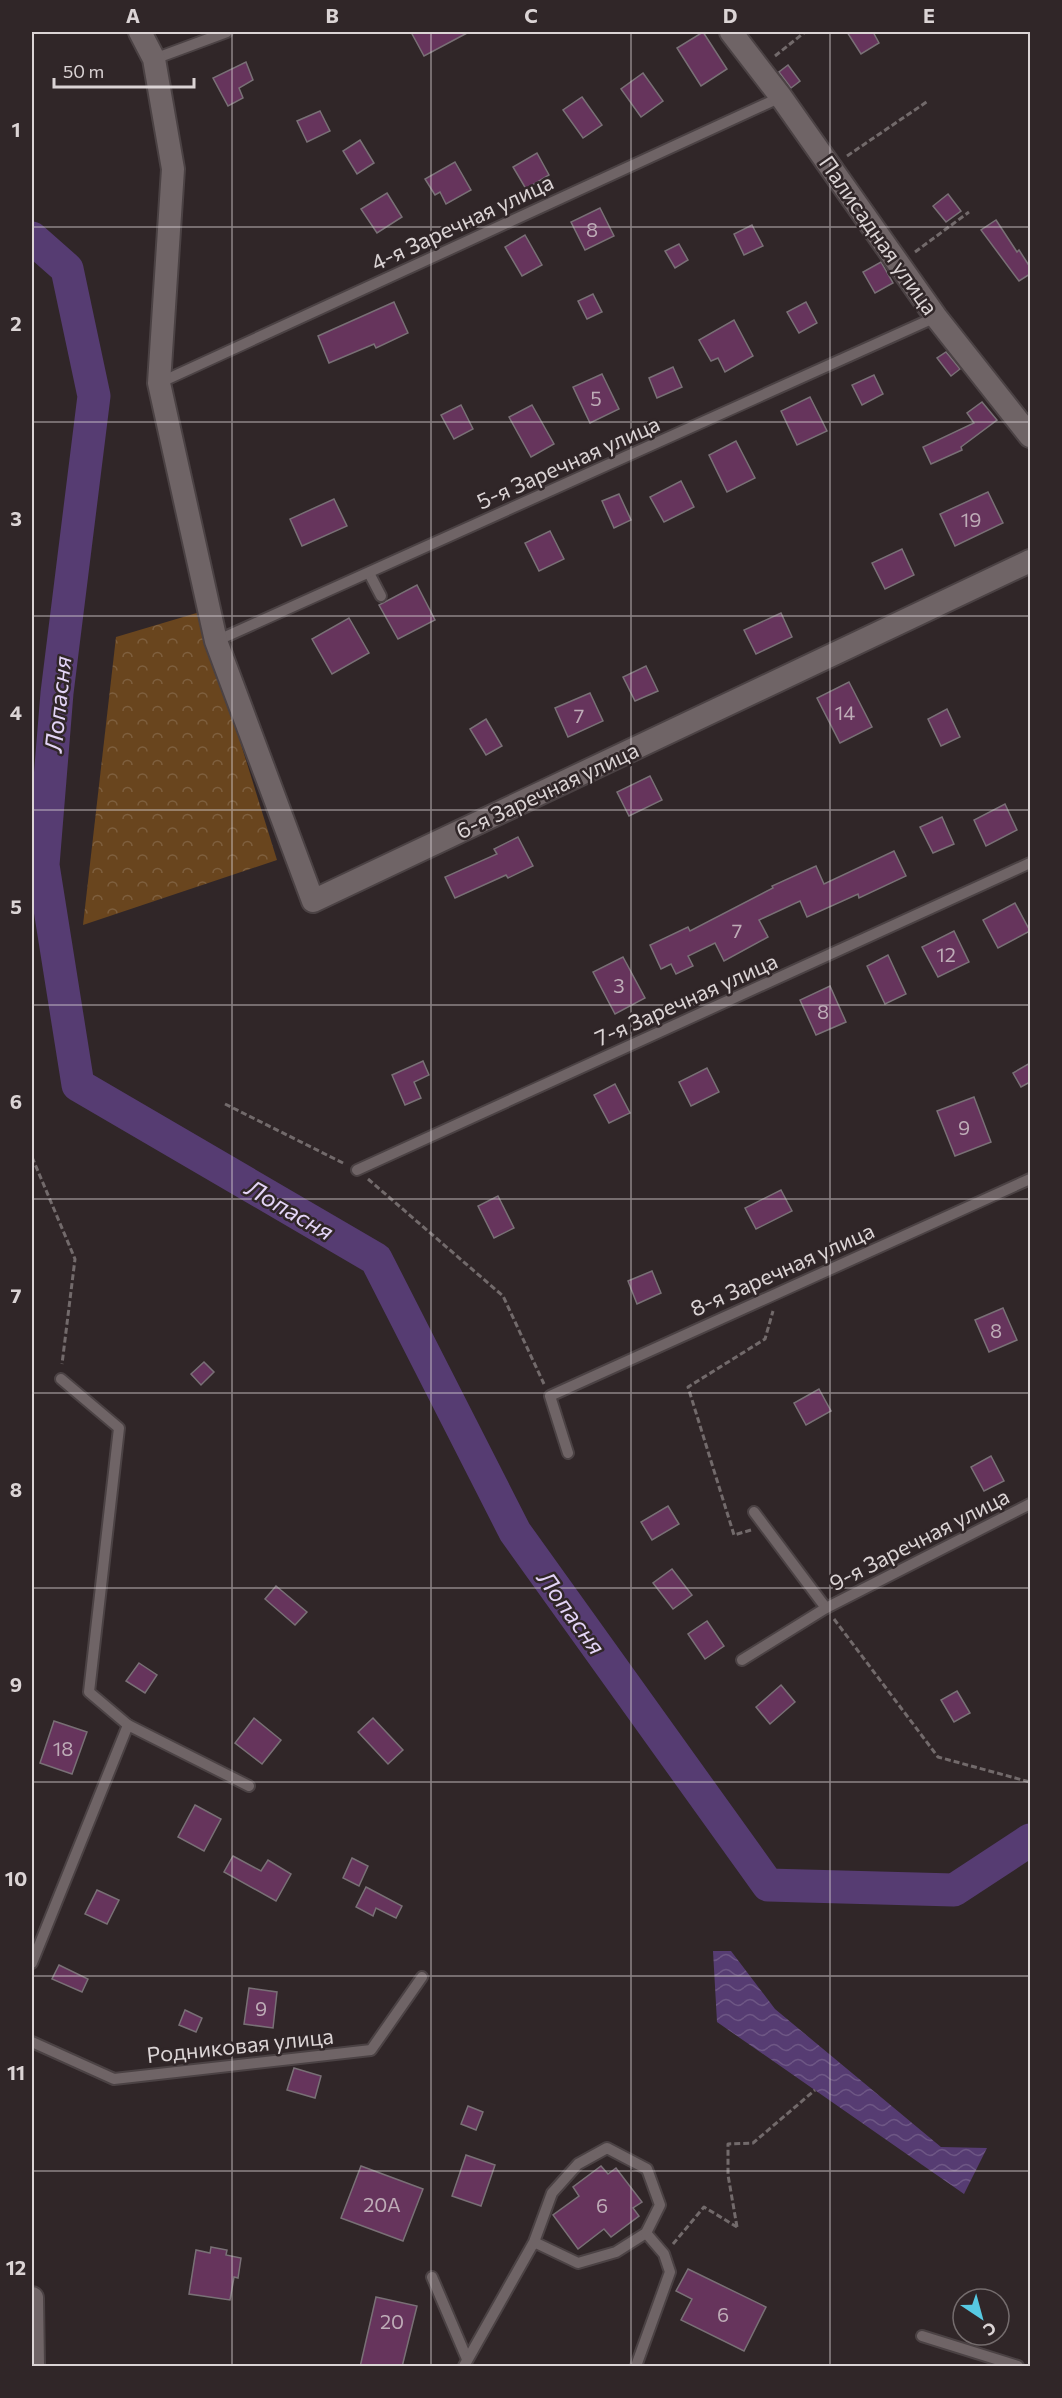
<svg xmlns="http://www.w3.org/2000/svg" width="1062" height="2398" font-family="Commissioner,sans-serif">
<defs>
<pattern id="forest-crowns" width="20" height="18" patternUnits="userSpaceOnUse" patternTransform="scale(1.5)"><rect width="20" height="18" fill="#69451e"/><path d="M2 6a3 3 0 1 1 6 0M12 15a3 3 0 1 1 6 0" fill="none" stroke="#7e5f3e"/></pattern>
<pattern id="water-waves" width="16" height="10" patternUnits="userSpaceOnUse" patternTransform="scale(1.5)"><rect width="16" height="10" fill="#563c72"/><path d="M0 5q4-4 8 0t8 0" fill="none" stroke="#6e5785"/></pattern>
</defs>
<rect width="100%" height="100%" fill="#302628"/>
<!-- forest -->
<polygon fill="url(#forest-crowns)" points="200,612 277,860 83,925 116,637"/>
<!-- water -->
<polygon fill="url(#water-waves)" points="713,1951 731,1951 775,2009 941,2147 987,2148 964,2194 717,2022"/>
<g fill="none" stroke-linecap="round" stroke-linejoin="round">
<!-- river -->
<polyline stroke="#563c72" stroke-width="33" points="32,238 67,269 94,396 57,693 43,865 78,1085 376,1259 515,1532 768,1885 954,1890 1030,1840"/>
</g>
<!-- building -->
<g fill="#66345c" stroke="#797076" stroke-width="1.5">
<polygon points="411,32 469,32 424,56"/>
<polygon points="703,32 727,69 701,86 677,48"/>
<polygon points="847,32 873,32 879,43 861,54"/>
<polygon points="246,62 253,80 239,88 243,98 228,106 213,78"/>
<polygon points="788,65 800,81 791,88 779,72"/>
<polygon points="643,73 663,101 641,117 621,89"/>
<polygon points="582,97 602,125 583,138 563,110"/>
<polygon points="320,111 330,131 307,142 297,121"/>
<polygon points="360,140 374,163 357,174 343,151"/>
<polygon points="537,153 549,175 526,189 513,167"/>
<polygon points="455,162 471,190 446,204 440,192 435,195 425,179"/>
<polygon points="387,193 402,217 377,233 361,209"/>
<polygon points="948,194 961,211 946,222 933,206"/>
<polygon points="600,208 614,236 585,250 571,222"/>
<polygon points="996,220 1017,252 1019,250 1030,267 1030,274 1019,281 981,230"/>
<polygon points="752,225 763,246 744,255 734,234"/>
<polygon points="525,235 542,265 522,276 505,247"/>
<polygon points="679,244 688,260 675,268 665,251"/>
<polygon points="881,262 893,283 875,293 863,272"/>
<polygon points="593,294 602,312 587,319 578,301"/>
<polygon points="394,302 408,333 376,348 374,344 329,363 318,336"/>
<polygon points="806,302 817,323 799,333 787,312"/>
<polygon points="734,320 753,356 725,372 718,358 711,361 699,340"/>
<polygon points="946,352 960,369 951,376 937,358"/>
<polygon points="673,367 682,387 657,398 649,378"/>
<polygon points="602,374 619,409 590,423 573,387"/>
<polygon points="874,375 883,394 862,405 852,385"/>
<polygon points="810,397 827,431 797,445 781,411"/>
<polygon points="982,402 997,420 961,447 962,450 931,464 923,447 974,423 967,413"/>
<polygon points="461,405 473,429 454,439 441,415"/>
<polygon points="532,405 554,444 531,457 509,417"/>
<polygon points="736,441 755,478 727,492 709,455"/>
<polygon points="681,481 694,507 664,522 650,497"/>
<polygon points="988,492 1003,523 955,546 940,514"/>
<polygon points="619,494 631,520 614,528 602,501"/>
<polygon points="334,499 347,526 302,546 290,519"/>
<polygon points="550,531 564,559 539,571 525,543"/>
<polygon points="902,549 914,575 885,589 872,563"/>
<polygon points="417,585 435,620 398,639 379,605"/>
<polygon points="781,613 792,637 756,654 744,630"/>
<polygon points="349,618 369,653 332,674 312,639"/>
<polygon points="646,666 658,691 635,701 623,677"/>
<polygon points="849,682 872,727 840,743 817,698"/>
<polygon points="590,693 603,721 568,737 555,708"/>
<polygon points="947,709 960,737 941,746 928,719"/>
<polygon points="486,719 502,746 486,755 470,729"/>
<polygon points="650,776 662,800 629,816 617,792"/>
<polygon points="1005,804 1017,830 986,846 974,820"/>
<polygon points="942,817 954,844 933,853 920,827"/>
<polygon points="518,837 533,866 508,878 506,875 455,898 445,877 497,854 494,849"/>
<polygon points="894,851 906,876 859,898 858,894 807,917 800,901 759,920 768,937 724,961 715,943 688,956 693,966 676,974 671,964 661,969 650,945 688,927 690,931 773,888 772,886 816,866 824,884"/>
<polygon points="1015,903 1030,931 998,948 983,920"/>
<polygon points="954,931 969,962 938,977 922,947"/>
<polygon points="888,955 906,994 885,1004 867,966"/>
<polygon points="623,957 645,998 615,1014 593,972"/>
<polygon points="830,986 846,1022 816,1035 800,1000"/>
<polygon points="423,1061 429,1075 414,1082 421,1098 405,1105 392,1075"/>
<polygon points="1030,1063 1030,1082 1021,1087 1013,1073"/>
<polygon points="707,1068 719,1092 691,1106 679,1082"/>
<polygon points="615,1084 630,1113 609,1123 594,1095"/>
<polygon points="974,1097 991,1142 955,1156 937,1111"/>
<polygon points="781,1190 792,1211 756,1229 745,1208"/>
<polygon points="498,1196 514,1228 494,1238 478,1206"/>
<polygon points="652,1271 661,1293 637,1304 628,1281"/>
<polygon points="1003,1308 1017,1340 989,1352 975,1320"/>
<polygon points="204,1362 214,1372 201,1385 191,1374"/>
<polygon points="819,1389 831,1411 806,1425 794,1403"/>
<polygon points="991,1456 1004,1481 984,1491 971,1467"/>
<polygon points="668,1506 679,1524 652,1540 641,1522"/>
<polygon points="672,1569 692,1595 673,1609 653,1583"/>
<polygon points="276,1586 307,1612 295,1625 265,1599"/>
<polygon points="707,1621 724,1646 705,1659 688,1634"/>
<polygon points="139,1663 157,1675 145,1693 126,1681"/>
<polygon points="781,1685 795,1702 770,1724 756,1707"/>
<polygon points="957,1691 970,1713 954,1722 941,1700"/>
<polygon points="254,1718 281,1740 262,1764 235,1743"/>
<polygon points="373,1718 403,1750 388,1764 358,1732"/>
<polygon points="54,1721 87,1732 72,1774 40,1763"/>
<polygon points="195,1805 221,1819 204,1851 178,1837"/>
<polygon points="233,1856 261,1871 268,1860 291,1874 276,1901 224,1872"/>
<polygon points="352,1858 368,1866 359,1886 343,1878"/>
<polygon points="366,1887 402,1906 396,1918 376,1908 373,1916 356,1907"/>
<polygon points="97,1890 119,1900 107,1924 85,1914"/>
<polygon points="59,1965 88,1979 82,1992 52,1979"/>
<polygon points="249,1988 277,1992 273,2028 244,2024"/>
<polygon points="185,2010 202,2018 196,2032 179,2025"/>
<polygon points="294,2068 321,2076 315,2098 287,2090"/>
<polygon points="468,2106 483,2112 476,2130 461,2124"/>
<polygon points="466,2155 495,2165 481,2206 452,2196"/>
<polygon points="361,2166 423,2189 403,2241 341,2218"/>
<polygon points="601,2166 608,2174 616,2168 642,2202 633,2208 639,2216 611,2237 604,2229 578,2249 553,2215 579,2196 573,2187"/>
<polygon points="211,2247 227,2250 226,2255 241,2258 238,2278 234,2277 230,2300 189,2294 196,2250 210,2253"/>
<polygon points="688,2269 766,2307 744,2351 681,2320 692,2299 676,2291"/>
<polygon points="376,2297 417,2306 402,2367 360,2367"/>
</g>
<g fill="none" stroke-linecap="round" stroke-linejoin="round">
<defs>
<g id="lane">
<polyline points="154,59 227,32"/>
<polyline points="159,383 781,97"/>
<polyline points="369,573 381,596"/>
<polyline points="216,641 936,317"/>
<polyline points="357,1170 1030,863"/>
<polyline points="61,1379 119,1428 89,1692 128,1725"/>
<polyline points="568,1453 550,1396 1030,1179"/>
<polyline points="754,1512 826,1608"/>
<polyline points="742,1660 826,1608 1030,1504"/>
<polyline points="32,1963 128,1725 249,1786"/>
<polyline points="32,2042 114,2079 371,2050 422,1977"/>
<polyline points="432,2277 467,2359"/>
<polyline points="922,2336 1018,2366"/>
<polyline points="464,2366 534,2242 552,2193 578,2164 607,2148 647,2169 660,2205 646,2233 616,2252 578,2263 534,2242"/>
<polyline points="636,2366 670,2272 664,2254 646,2233"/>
</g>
<g id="street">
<polyline points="140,32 154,59 173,169 159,383 216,641 313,901 1030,561"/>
<polyline points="731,32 781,97 936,317 1030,436"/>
<polyline points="32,2298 33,2366"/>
</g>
</defs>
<!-- lane casing -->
<use href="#lane" stroke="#4b4244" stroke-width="14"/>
<!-- street casing -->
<use href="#street" stroke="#4b4244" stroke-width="26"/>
<!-- path -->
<g stroke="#726a6b" stroke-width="3" stroke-dasharray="6 3" stroke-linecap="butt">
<polyline points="775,56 805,32"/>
<polyline points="847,156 928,101"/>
<polyline points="915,252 969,212"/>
<polyline points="225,1104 345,1164"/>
<polyline points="32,1157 75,1259 62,1364"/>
<polyline points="368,1179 503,1296 544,1384"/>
<polyline points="751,1530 734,1535 688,1387 765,1339 773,1311"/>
<polyline points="834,1619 938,1757 1030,1782"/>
<polyline points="737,2227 728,2175 728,2144 753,2143 815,2090"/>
<polyline points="673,2244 704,2207 737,2227"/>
</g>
<!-- lane -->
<use href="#lane" stroke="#6f6466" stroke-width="10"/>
<!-- street -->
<use href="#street" stroke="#6f6466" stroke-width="22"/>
</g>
<!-- grid -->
<path fill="none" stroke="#dbd4d5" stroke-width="1.5" stroke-opacity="0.55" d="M232 32V2366M431 32V2366M631 32V2366M830 32V2366M32 227H1030M32 422H1030M32 616H1030M32 810H1030M32 1005H1030M32 1199H1030M32 1393H1030M32 1588H1030M32 1782H1030M32 1976H1030M32 2171H1030"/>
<g text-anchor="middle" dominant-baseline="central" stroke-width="5" stroke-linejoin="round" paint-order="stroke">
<!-- number labels -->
<g font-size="20" fill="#beacb7">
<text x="592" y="229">8</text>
<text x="596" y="398">5</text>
<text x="971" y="519">19</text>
<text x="845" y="712">14</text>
<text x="579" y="715">7</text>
<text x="737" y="930">7</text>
<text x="946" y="954">12</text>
<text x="619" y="985">3</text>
<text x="823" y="1011">8</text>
<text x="964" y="1127">9</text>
<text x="996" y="1330">8</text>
<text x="63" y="1748">18</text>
<text x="261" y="2008">9</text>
<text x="382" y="2204">20А</text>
<text x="602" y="2205">6</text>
<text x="723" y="2314">6</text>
<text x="392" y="2321">20</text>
</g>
<!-- street labels -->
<g font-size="22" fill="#dbd4d5" stroke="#302628">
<text transform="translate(462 222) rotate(-25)">4-я Заречная улица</text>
<text transform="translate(879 235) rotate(55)">Палисадная улица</text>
<text transform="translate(568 462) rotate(-24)">5-я Заречная улица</text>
<text transform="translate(547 790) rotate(-25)">6-я Заречная улица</text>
<text transform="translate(686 999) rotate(-24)">7-я Заречная улица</text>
<text transform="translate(782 1269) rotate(-24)">8-я Заречная улица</text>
<text transform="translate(919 1539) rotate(-27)">9-я Заречная улица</text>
<text transform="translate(240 2045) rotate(-6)">Родниковая улица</text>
</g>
<!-- water labels -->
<g font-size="24" font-style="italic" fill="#e3d4f6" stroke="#302628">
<text transform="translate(57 704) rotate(-84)">Лопасня</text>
<text transform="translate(290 1209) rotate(30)">Лопасня</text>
<text transform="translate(572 1612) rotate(54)">Лопасня</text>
</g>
</g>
<!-- border -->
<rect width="1062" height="2398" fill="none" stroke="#302628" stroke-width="66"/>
<!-- north arrow -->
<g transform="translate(981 2317) rotate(144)"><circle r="28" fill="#302628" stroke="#746c6d" stroke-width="1.5"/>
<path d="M0-4.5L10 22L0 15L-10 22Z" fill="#57c9e2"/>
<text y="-9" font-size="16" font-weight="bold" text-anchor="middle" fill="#dbd4d5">С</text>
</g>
<!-- scale -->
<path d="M54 78v9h140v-9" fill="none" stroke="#dbd4d5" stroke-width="3"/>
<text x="63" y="78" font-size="18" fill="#dbd4d5" stroke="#302628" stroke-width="4.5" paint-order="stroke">50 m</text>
<rect x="33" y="33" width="996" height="2332" fill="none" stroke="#dbd4d5" stroke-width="2"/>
<g font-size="20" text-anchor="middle" font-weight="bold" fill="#dbd4d5">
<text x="133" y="23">A</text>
<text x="332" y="23">B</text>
<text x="531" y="23">C</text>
<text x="730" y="23">D</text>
<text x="929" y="23">E</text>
<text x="16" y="137">1</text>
<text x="16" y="331">2</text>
<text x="16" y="526">3</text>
<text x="16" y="720">4</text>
<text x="16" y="914">5</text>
<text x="16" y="1109">6</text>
<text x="16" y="1303">7</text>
<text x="16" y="1497">8</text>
<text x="16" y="1692">9</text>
<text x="16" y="1886">10</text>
<text x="16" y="2080">11</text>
<text x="16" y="2275">12</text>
</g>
</svg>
